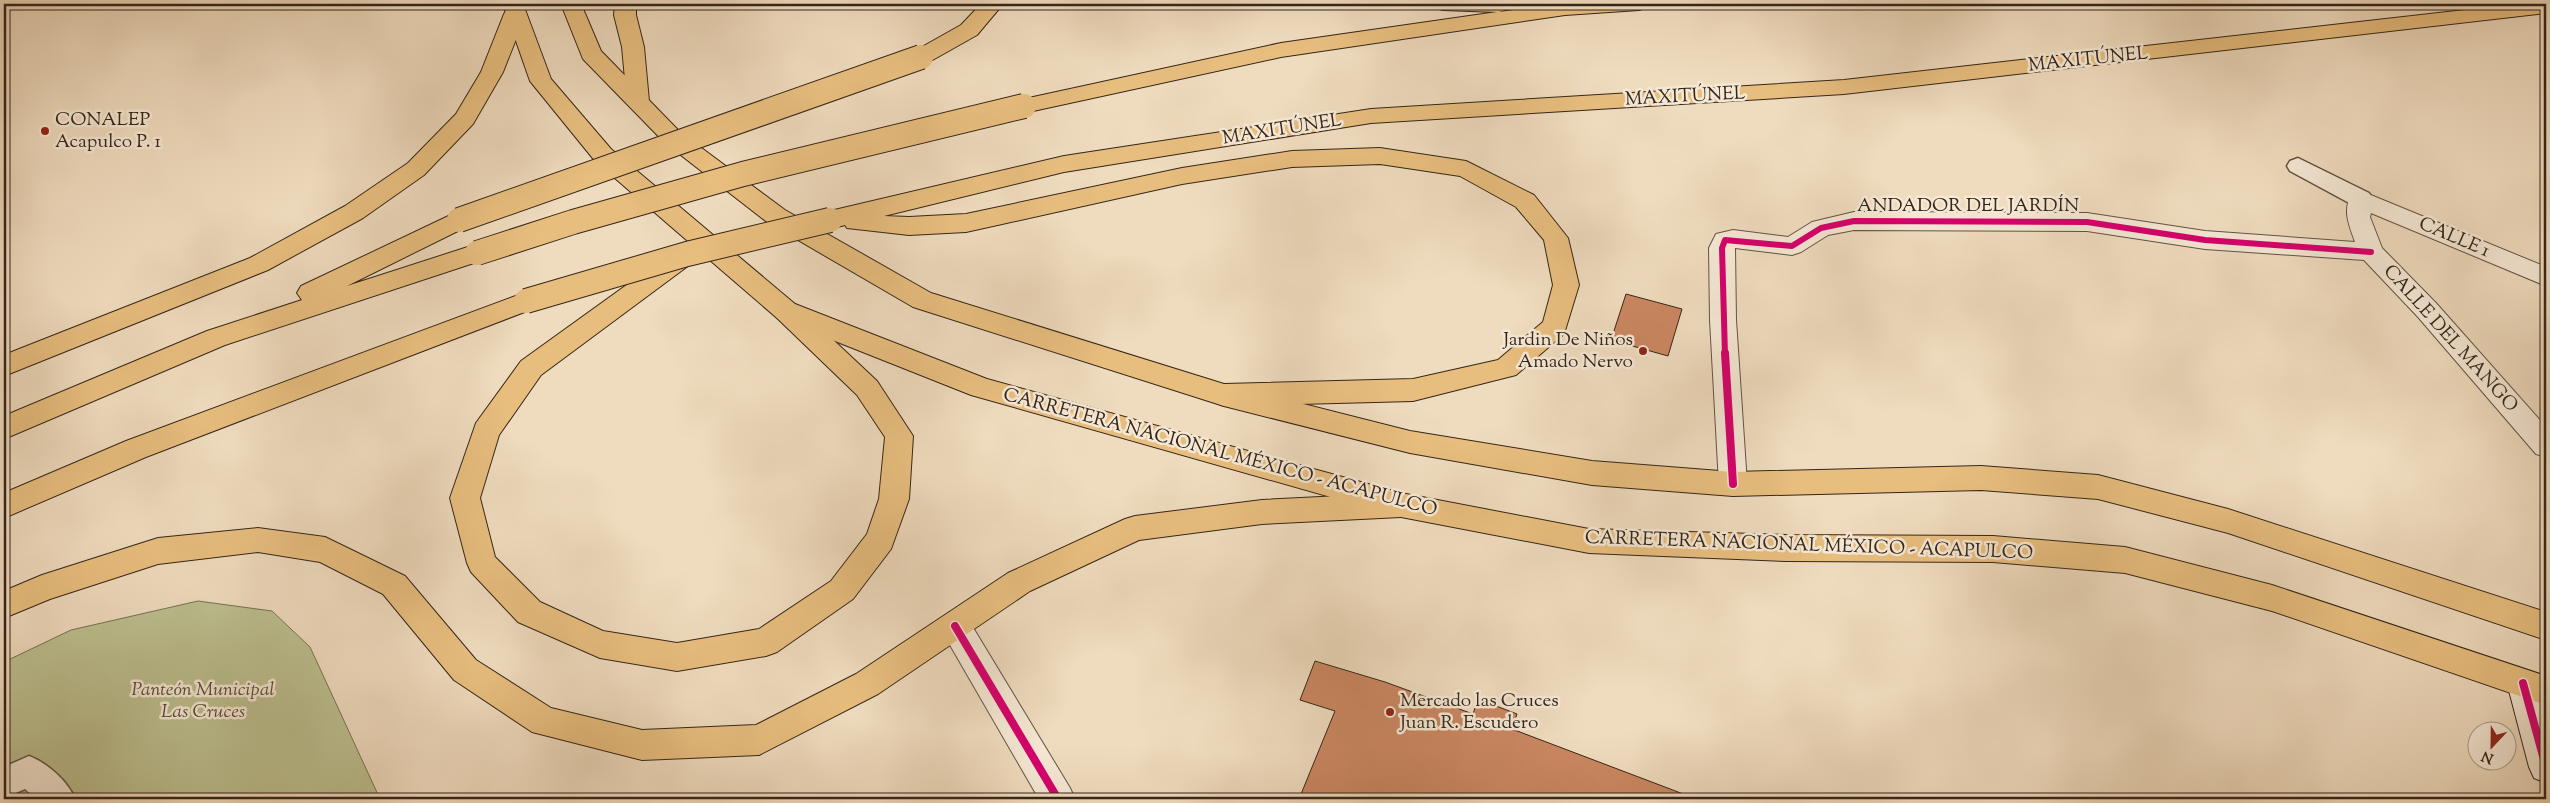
<svg xmlns="http://www.w3.org/2000/svg" width="2550" height="803" font-family="'Sorts Mill Goudy',serif">
<rect width="100%" height="100%" fill="#efdbbe"/>
<filter id="stains"><feTurbulence type="fractalNoise" baseFrequency=".004" numOctaves="4"/><feColorMatrix values="0 0 0 0 .2 0 0 0 0 .09 0 0 0 0 .02 0 0 0 .5 -.17"/></filter>
<radialGradient id="worn" r=".72"><stop offset=".6" stop-color="#630" stop-opacity="0"/><stop offset="1" stop-color="#630" stop-opacity=".3"/></radialGradient>
<!-- green -->
<polygon fill="#bcbf90" stroke="#787254" points="198,601 272,611 310,647 380,799 4,799 4,662 71,630"/>
<!-- building -->
<g fill="#ca8761" stroke="#342619">
<polygon points="1626,294 1682,309 1668,356 1611,340"/>
<polygon points="1315,661 1385,682 1473,714 1478,699 1517,714 1512,729 1686,795 1685,799 1299,799 1335,711 1300,700"/>
</g>
<g fill="none" stroke-linecap="round" stroke-linejoin="round">
<defs>
<g id="lane">
<polygon points="2298,158 2369,193 2373,199 2369,205 2361,207 2353,205 2290,171 2287,166 2290,161"/>
<path d="M29 756C47 763 68 781 75 799H36L25 789 4 798V767Z"/>
</g>
<g id="street">
<path d="M2361 191 2546 267V286L2371 213 2370 217 2382 248 2436 303 2546 427V457L2536 454 2418 317 2364 260 2205 249 2087 231 1854 230 1828 235 1801 252 1792 255 1735 248 1736 320 1747 484 1743 492 1733 496 1723 492 1719 484 1710 320 1709 248 1716 234 1733 230 1788 237 1812 222 1854 212 2087 213 2205 231 2355 242C2349 225 2342 210 2352 193Z"/>
<polygon points="955,612 966,616 1070,788 1075,799 1039,799 939,626 944,616"/>
</g>
<polygon id="secondary" points="2523,669 2534,673 2546,709 2546,783 2534,778 2529,767 2507,683 2512,673"/>
<g id="primary">
<polygon points="503,4 523,4 551,79 611,149 795,304 987,379 1401,493 1589,529 1786,535 1993,536 2125,547 2272,585 2546,676 2546,705 2272,611 2125,573 1993,562 1786,561 1589,553 1401,517 971,395 777,318 595,161 530,81"/>
<polygon points="561,4 581,4 601,51 680,132 785,210 931,293 1224,384 1410,431 1592,461 1733,472 1981,466 2098,475 2228,509 2546,612 2546,640 2228,533 2098,499 1981,490 1733,496 1592,485 1410,453 1224,406 913,307 767,222 664,142 583,59"/>
</g>
<g id="highway">
<polygon points="615,4 636,4 636,15 644,47 649,101 646,106 638,108 630,106 627,101 622,47 614,15"/>
<polygon points="981,4 1003,4 977,35 929,62 921,64 913,62 910,57 913,52 961,25"/>
<polygon points="1432,4 1507,4 1509,6 1505,10 1499,12 1557,4 1650,4 1646,8 1639,10 1565,15 1281,57 1024,113 1016,111 1013,106 1016,101 1024,99 1281,43 1497,12 1443,10 1436,8"/>
<polygon points="2518,4 2546,4 2546,13 1844,94 1371,123 1064,172 884,216 909,217 966,214 1182,168 1292,151 1380,148 1466,161 1534,195 1568,238 1579,285 1564,334 1516,375 1413,401 1224,406 1214,402 1210,395 1214,388 1224,384 1413,379 1498,360 1543,322 1553,285 1544,240 1516,207 1460,176 1380,164 1292,167 1182,184 966,232 909,235 847,228 845,225 830,229 821,226 818,220 821,214 830,211 1064,156 1371,109 1844,80"/>
<polygon points="515,8 523,9 526,14 503,72 473,124 424,175 363,218 268,270 4,376 4,355 250,258 345,206 408,163 456,114 481,72 504,14 507,9"/>
<polygon points="459,211 468,214 471,220 468,226 347,286 477,244 486,247 490,253 486,259 225,345 4,439 4,416 207,331 302,300 297,293 301,286"/>
<polygon points="687,245 696,248 700,254 696,260 541,375 499,435 480,498 495,557 540,602 603,631 677,643 759,629 831,581 867,534 879,499 885,437 857,395 777,318 773,311 777,304 786,301 795,304 877,381 913,436 909,499 891,549 853,599 777,652 766,656 677,671 600,658 518,622 471,572 467,563 450,498 476,423 521,361 678,248"/>
<polygon points="526,292 535,294 539,301 535,308 146,457 4,518 4,493 126,441"/>
<polygon points="1401,493 1411,497 1416,505 1411,513 1401,517 1262,524 1139,540 1030,591 878,694 759,755 642,760 532,732 454,680 383,594 320,562 258,552 158,564 50,599 4,618 4,591 42,575 158,538 258,528 325,537 405,576 476,660 551,708 642,730 756,725 856,674 1008,573 1125,519 1135,516 1262,500"/>
</g>
</defs>
<!-- lane casing -->
<use href="#lane" stroke="#635342" stroke-width="3"/>
<!-- street casing -->
<use href="#street" stroke="#635342" stroke-width="2"/>
<!-- secondary casing -->
<use href="#secondary" stroke="#342619" stroke-width="2"/>
<!-- primary casing -->
<use href="#primary" stroke="#342619" stroke-width="2"/>
<!-- highway casing -->
<use href="#highway" stroke="#342619" stroke-width="2"/>
<!-- lane -->
<use href="#lane" fill="#f5e8d5" fill-rule="evenodd"/>
<!-- street -->
<use href="#street" fill="#f5e8d5" fill-rule="evenodd"/>
<!-- secondary -->
<use href="#secondary" fill="#f5e8d5" fill-rule="evenodd"/>
<!-- primary -->
<use href="#primary" fill="#e8be7f" fill-rule="evenodd"/>
<!-- highway -->
<use href="#highway" fill="#e8be7f" fill-rule="evenodd"/>
<defs>
<g id="highway-bridge">
<polyline points="459,220 921,57"/>
<polyline points="477,253 573,222 743,174 1024,106"/>
<polyline points="526,301 687,254 830,220"/>
</g>
</defs>
<!-- highway-bridge casing -->
<use href="#highway-bridge" stroke="#342619" stroke-width="26" stroke-linecap="butt"/>
<!-- highway-bridge -->
<use href="#highway-bridge" stroke="#e8be7f" stroke-width="24"/>
<defs>
<polyline id="cycleway-far1" points="1725,355 1722,248 1725,240 1792,246 1821,228 1854,221 2087,222 2205,240 2371,252"/>
<g id="cycleway">
<polyline points="1725,353 1733,484"/>
<polyline points="955,626 1058,799"/>
<polyline points="2523,683 2546,767"/>
</g>
</defs>
<!-- cycleway-far1 casing -->
<use href="#cycleway-far1" stroke="#f5e8d5" stroke-width="9"/>
<!-- cycleway casing -->
<use href="#cycleway" stroke="#f5e8d5" stroke-width="11"/>
<!-- cycleway-far1 -->
<use href="#cycleway-far1" stroke="#d6006c" stroke-width="6"/>
<!-- cycleway -->
<use href="#cycleway" stroke="#d6006c" stroke-width="8"/>
</g>
<!-- markers -->
<g fill="#8f2418" stroke="#f5e8d5" stroke-width="2">
<circle cx="45" cy="131" r="5"/>
<circle cx="1643" cy="351" r="5"/>
<circle cx="1390" cy="712" r="5"/>
</g>
<g text-anchor="middle" dominant-baseline="central" stroke-width="5" stroke-linejoin="round" paint-order="stroke">
<!-- street labels -->
<g font-size="19" fill="#342619" stroke="#f5e8d5">
<text transform="translate(2088 60) rotate(-6)">MAXITÚNEL</text>
<text transform="translate(1685 97) rotate(-3)">MAXITÚNEL</text>
<text transform="translate(1282 130) rotate(-9)">MAXITÚNEL</text>
<text x="1968" y="206">ANDADOR DEL JARDÍN</text>
<text transform="translate(2454 238) rotate(23)">CALLE 1</text>
<text transform="translate(2450 339) rotate(48)">CALLE DEL MANGO</text>
<text transform="translate(1220 453) rotate(15)">CARRETERA NACIONAL MÉXICO - ACAPULCO</text>
<text transform="translate(1809 546) rotate(2)">CARRETERA NACIONAL MÉXICO - ACAPULCO</text>
</g>
<!-- poi labels -->
<g font-size="19" fill="#342619" stroke="#f5e8d5" text-anchor="start">
<text x="55" y="120">CONALEP<tspan x="55" dy="22">Acapulco P. 1</tspan></text>
<text x="1633" y="340" text-anchor="end">Jardin De Niños<tspan x="1633" dy="22">Amado Nervo</tspan></text>
<text x="1400" y="701">Mercado las Cruces<tspan x="1400" dy="22">Juan R. Escudero</tspan></text>
</g>
<!-- park labels -->
<g font-size="19" font-style="italic" fill="#564c37" stroke="#f5e8d5">
<text x="203" y="690">Panteón Municipal<tspan x="203" dy="22">Las Cruces</tspan></text>
</g>
</g>
<!-- margin -->
<rect width="2550" height="803" fill="none" stroke="#efdbbe" stroke-width="20"/>
<rect x="5" y="5" width="2540" height="793" fill="none" stroke="#342619" stroke-width="2.5"/>
<rect x="10" y="10" width="2530" height="783" fill="none" stroke="#342619"/>
<!-- north arrow -->
<g transform="translate(2492 746) rotate(202)"><circle r="24" fill="#f5e8d5" stroke="#a89a8a"/>
<path d="M0-4L9 19L0 12L-9 19Z" fill="#8f2418"/>
<text y="-8" font-size="14" font-weight="bold" text-anchor="middle" fill="#342619">N</text>
</g>
<rect width="100%" height="100%" filter="url(#stains)"/>
<rect width="100%" height="100%" fill="url(#worn)"/>
</svg>
